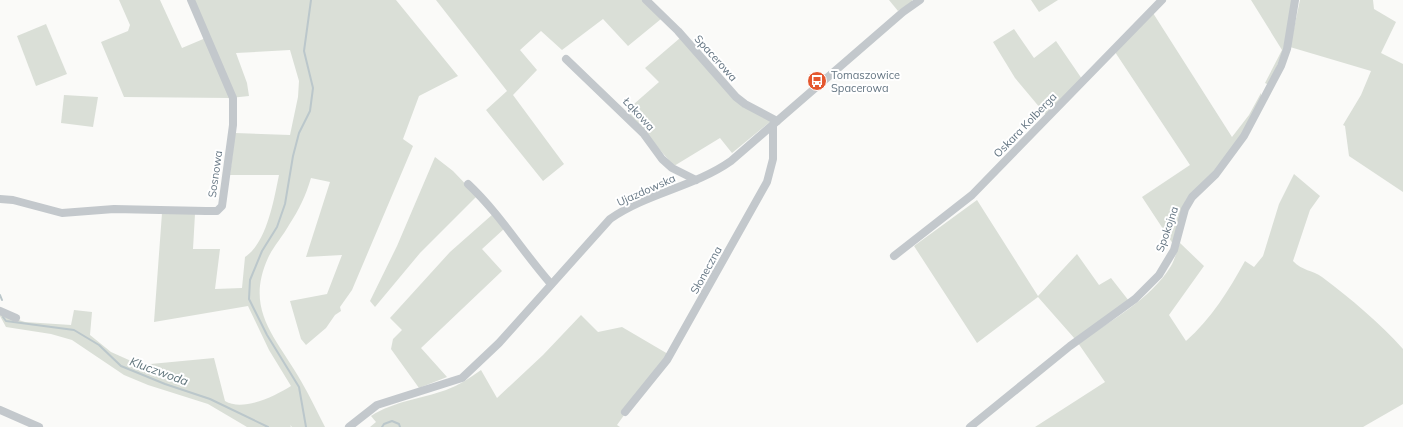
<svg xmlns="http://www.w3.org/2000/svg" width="1403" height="427" font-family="Mulish,sans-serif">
<rect width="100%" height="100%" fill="#fafaf8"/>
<!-- green -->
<g fill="#dadfd7">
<path d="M119 0H160L182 48 208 37 192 0H396L458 76 419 96 403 139 413 146 352 290 340 307 341 311 335 315 326 328 306 345 301 339 290 301 327 294 342 255 306 257 330 182 311 178C306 195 299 210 289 225 283 236 273 247 268 258 244 311 277 338 301 381 310 396 317 412 325 427H292L290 425 291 427H247L208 404 148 385 124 375 72 340 51 334 6 327 0 316V314L25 322 71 325 74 310 92 312 90 335 111 352 140 365 214 358 225 401C243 412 275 396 291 386L269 350 248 306 154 322 162 213 195 214 193 249H220L215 289 242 288 245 257C267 243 274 199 279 175H230L235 133 290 135 298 97 299 81 290 50 236 53 247 83 249 96 230 98 124 97 101 42 128 31 130 25Z"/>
<polygon points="436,0 643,0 661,19 628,46 603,19 562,50 541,31 520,50 537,70 513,95 564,164 543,181 486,110 507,91"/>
<polygon points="889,0 912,0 912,2 898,11"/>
<polygon points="1031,0 1058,0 1039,12"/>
<polygon points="1251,0 1293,0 1288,39 1269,85 1265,83 1282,50"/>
<polygon points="1300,0 1373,0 1374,9 1396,22 1381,53 1403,64 1403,192 1349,156 1345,126 1343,125 1361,95 1371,71 1290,47"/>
<polygon points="1153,13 1232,137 1249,115 1261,93 1261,99 1237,142 1217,170 1186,200 1173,244 1142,197 1190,165 1115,52"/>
<polygon points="46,24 67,74 36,86 17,36"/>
<polygon points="1014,29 1034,58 1056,41 1082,79 1046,115 1015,78 993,42"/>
<polygon points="680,38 735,98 771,121 732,153 720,138 674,166 626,111 659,82 645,68"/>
<polygon points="64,95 98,97 93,127 61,123"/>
<polygon points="435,157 453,171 477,196 420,253 375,307 370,301 397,246"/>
<path d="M1294 174 1320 196 1310 210 1293 261C1302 271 1313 270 1322 277 1351 299 1379 322 1403 349V404L1363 427H1035L1105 382 1078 343C1110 321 1150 300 1171 266 1175 259 1177 250 1180 243L1204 266 1169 315 1186 341C1211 319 1229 290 1245 261L1254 267 1263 256 1279 204Z"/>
<polygon points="977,200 1038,296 1077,254 1099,285 1111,278 1129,301 1075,339 1038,297 977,343 914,246"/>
<polygon points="493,214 505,228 482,249 502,271 421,348 447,377 419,388 391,349 393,339 402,330 390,318 450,252"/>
<path d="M581 315 598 332 622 327 668 354 617 425 620 427H370L376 422 371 416C394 401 421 399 446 390 459 385 470 378 481 370L497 398 543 355Z"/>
</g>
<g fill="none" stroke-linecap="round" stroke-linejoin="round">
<!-- stream -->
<g stroke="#bbc7cb" stroke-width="2">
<polyline points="0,295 2,300"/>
<polyline points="3,317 6,321 74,330 99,345 121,366 165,384 210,399 268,427"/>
<polyline points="306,427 299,387 267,335 249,299 250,280 262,251 277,227 285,204 293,156 299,133 310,111 313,88 304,51 311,0"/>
<polyline points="382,427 384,424 392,421 399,424 400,427"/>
</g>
<!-- minor -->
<g stroke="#c3c8cc" stroke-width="8">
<polyline points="646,0 678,31 736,97 745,104 777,121"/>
<polyline points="566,59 643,133 662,159 672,168 696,180"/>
<path d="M468 184C500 214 522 251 551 284"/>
<polyline points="0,199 13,200 62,213 114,209 206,211 217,211 222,206 233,125 233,98 191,0"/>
<polyline points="894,256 972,195 1162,0"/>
<polyline points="0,311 16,318"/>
<polyline points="0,410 39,427"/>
<polyline points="625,412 667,360 767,182 773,159 773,125"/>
<path d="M349 427 377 405 462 378 499 343 610 219C647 193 694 187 731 161L903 12 920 0"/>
<polyline points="970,427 1070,346 1135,299 1159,275 1174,250 1185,209 1192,197 1216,174 1244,136 1281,66 1287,49 1295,0"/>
</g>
</g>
<!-- icons -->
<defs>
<symbol id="bus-disc" viewBox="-11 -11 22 22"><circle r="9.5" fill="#e4572e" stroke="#fff"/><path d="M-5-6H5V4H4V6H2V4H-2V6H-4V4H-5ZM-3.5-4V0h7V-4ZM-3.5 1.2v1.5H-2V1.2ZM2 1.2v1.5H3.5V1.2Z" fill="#fff"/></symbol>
</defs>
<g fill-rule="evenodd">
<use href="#bus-disc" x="806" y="70" width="22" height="22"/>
</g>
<g text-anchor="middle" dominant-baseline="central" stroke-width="4" stroke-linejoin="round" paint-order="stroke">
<!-- street labels -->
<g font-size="11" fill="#657683" stroke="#fff">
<text transform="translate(716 58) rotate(48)">Spacerowa</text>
<text transform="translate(639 114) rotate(47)">Łąkowa</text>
<text transform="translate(1025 125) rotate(-46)">Oskara Kolberga</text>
<text transform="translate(215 174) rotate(-82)">Sosnowa</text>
<text transform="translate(646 190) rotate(-24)">Ujazdowska</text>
<text transform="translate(1167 229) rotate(-71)">Spokojna</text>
<text transform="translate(706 270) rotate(-61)">Słoneczna</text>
</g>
<!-- poi labels -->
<g font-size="11" fill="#657683" stroke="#fff" text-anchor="start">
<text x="831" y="75">Tomaszowice<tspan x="831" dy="13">Spacerowa</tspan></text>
</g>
<!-- water labels -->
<g font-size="12" font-style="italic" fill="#60757c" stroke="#fff">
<text transform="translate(159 371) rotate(20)">Kluczwoda</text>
</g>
</g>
</svg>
